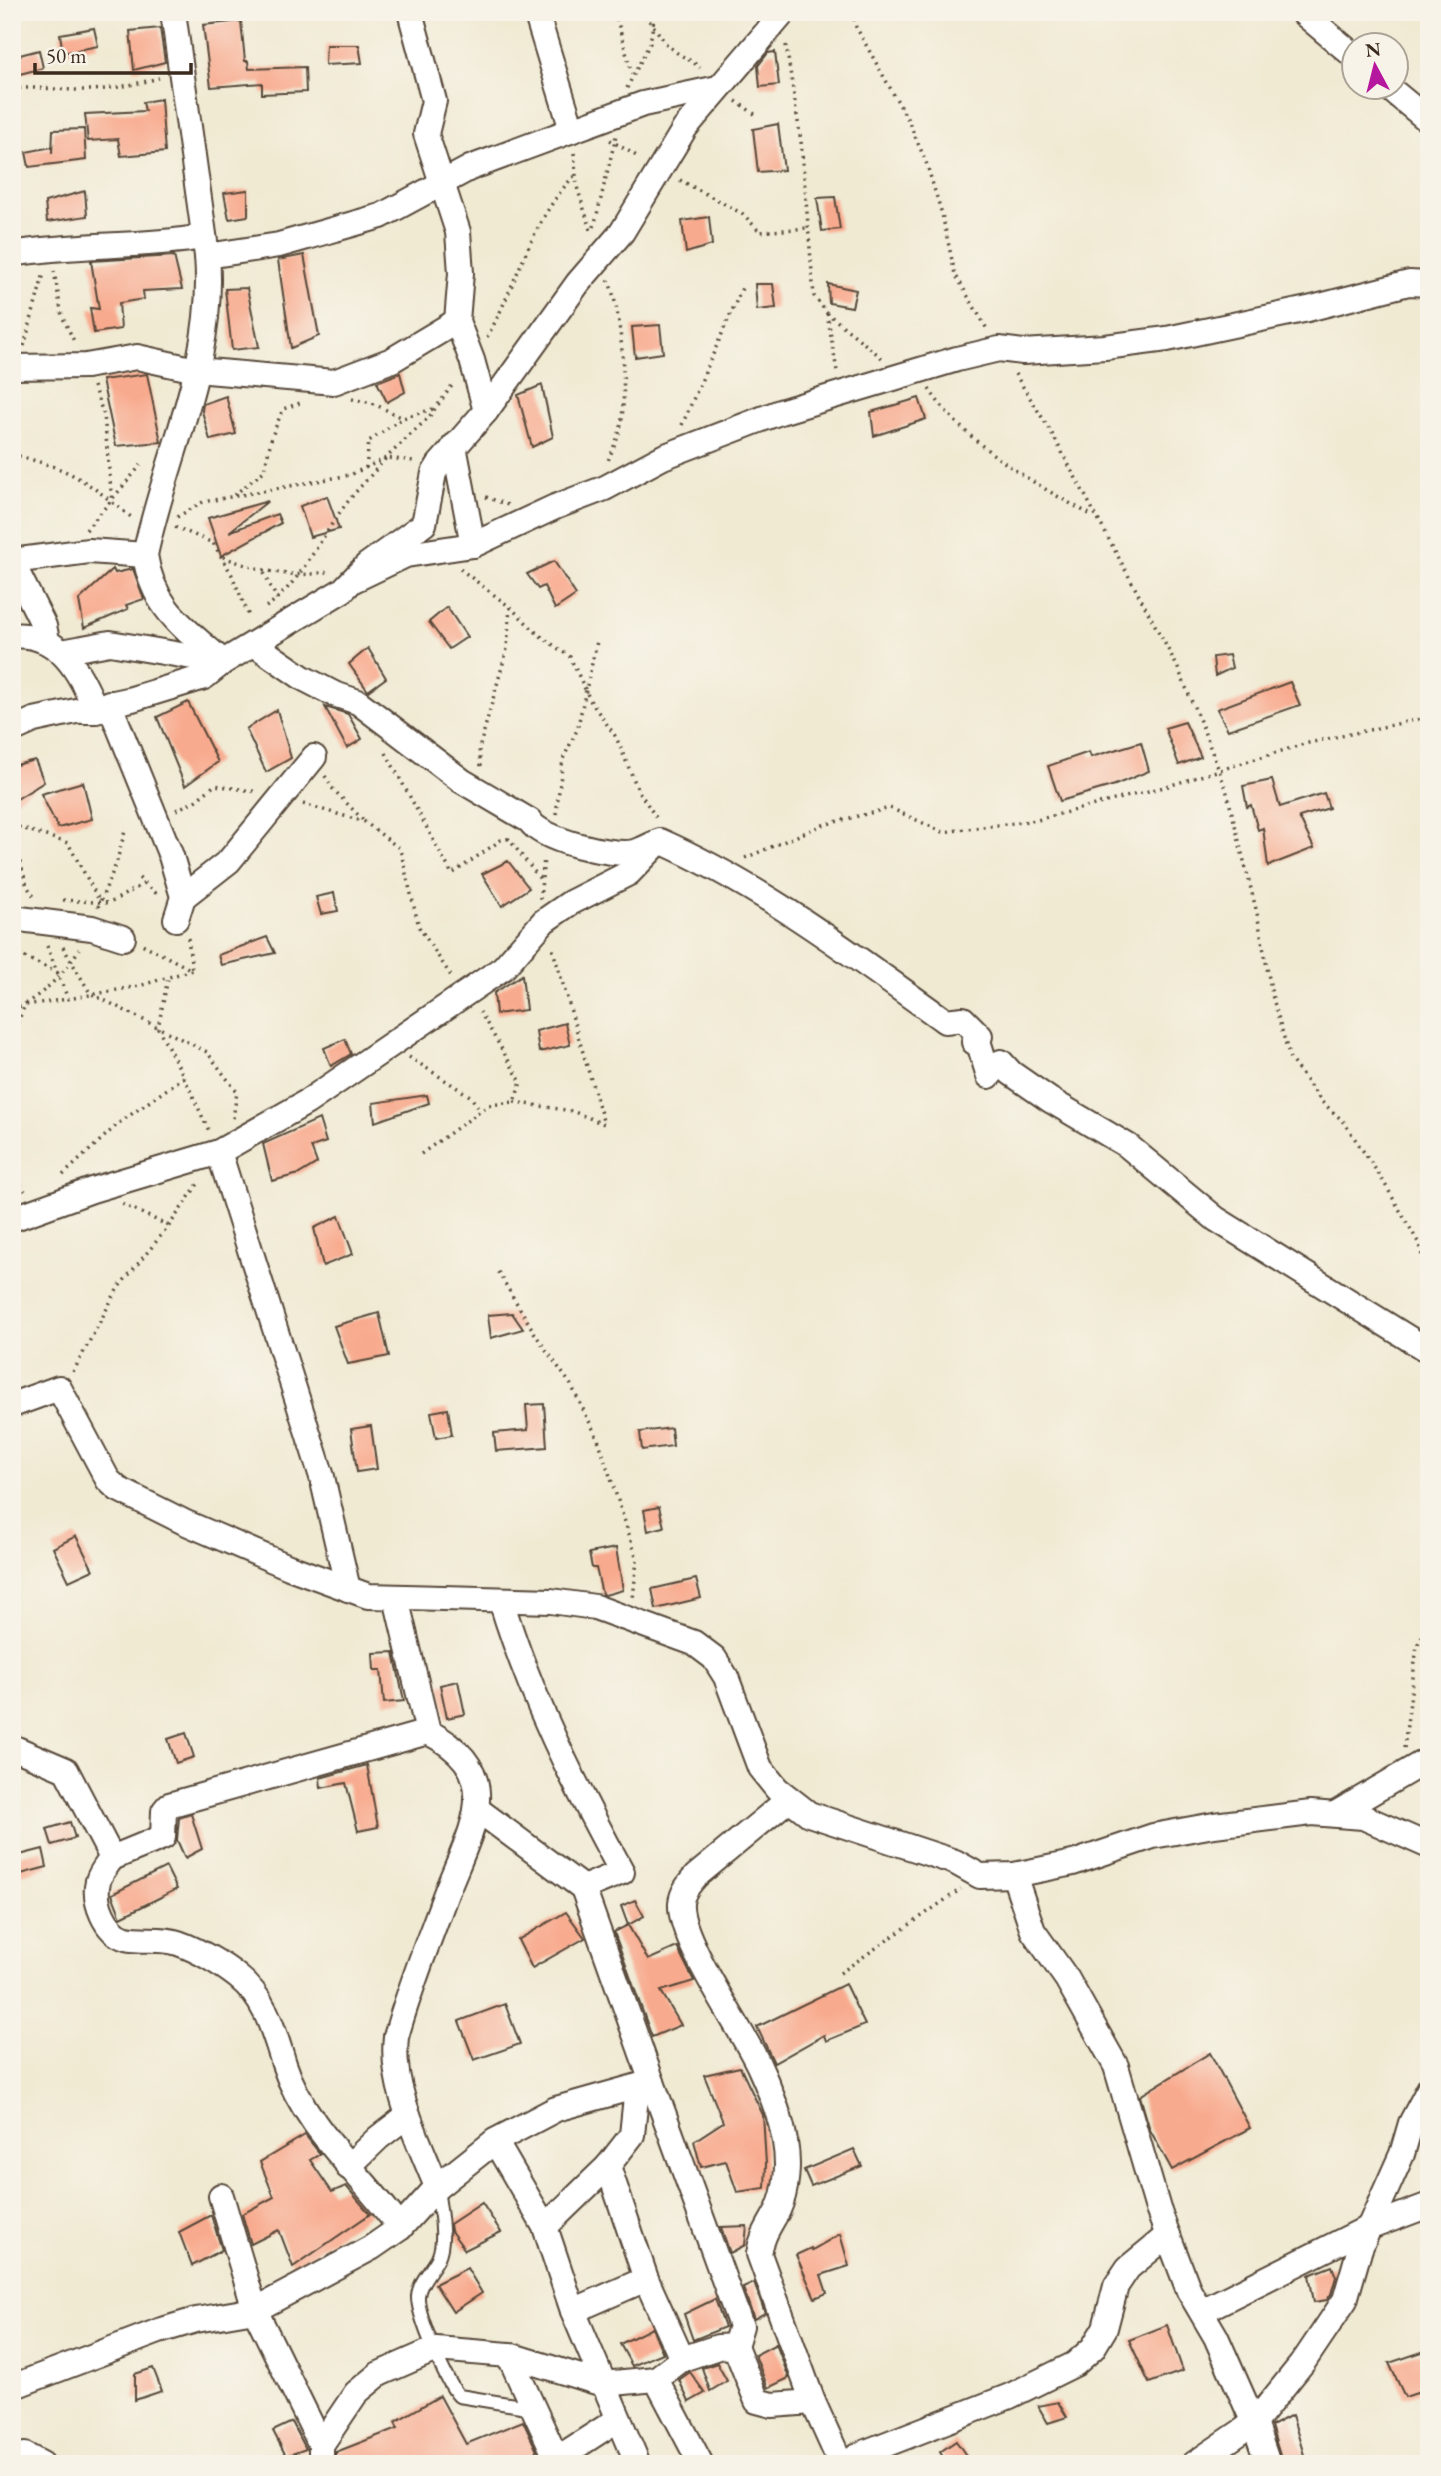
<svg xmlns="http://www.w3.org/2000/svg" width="1441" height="2476" font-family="'EB Garamond',serif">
<rect width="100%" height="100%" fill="#f7f3e8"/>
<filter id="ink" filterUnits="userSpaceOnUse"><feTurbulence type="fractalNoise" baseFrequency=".0143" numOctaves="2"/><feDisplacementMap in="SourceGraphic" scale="14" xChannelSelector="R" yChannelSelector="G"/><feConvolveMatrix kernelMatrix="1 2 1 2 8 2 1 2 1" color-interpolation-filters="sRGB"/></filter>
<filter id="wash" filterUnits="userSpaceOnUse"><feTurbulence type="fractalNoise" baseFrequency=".00686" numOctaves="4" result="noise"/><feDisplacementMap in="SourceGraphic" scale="28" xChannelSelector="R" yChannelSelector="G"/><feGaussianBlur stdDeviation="1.57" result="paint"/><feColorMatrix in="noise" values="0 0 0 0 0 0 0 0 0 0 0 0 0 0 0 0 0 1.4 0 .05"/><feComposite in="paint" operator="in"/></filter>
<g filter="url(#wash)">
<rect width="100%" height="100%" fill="#f0ead3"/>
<g id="blocks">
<!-- building -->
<g fill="#f8aa8e">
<polygon points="241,21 245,61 248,61 249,69 305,67 306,92 262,94 262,83 211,87 203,25"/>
<polygon points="94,28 98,46 63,53 60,34"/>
<polygon points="160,28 165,62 134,70 130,31"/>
<polygon points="326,45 359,45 362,63 325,65"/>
<polygon points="39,50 43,68 16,75 12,57"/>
<polygon points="775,52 779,85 760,87 758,66 768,53"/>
<polygon points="161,99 165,152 121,156 118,139 88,141 85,114 145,111 143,102"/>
<polygon points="778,124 784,170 758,172 753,129"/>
<polygon points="84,129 86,160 29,167 26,152 52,147 52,154 53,130"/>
<polygon points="248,190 248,216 229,219 224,193"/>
<polygon points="85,191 87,216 47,222 45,202"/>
<polygon points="835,197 840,229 822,231 817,198"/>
<polygon points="709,217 712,245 686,253 682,221"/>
<polygon points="304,255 319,336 291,348 278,260"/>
<polygon points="174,256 182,289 143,291 144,299 119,303 121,329 94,333 90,308 99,309 91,261"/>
<polygon points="755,284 773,284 776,308 757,310"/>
<polygon points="828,284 856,290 852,307 829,303"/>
<polygon points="247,288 259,347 232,350 225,289"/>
<polygon points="660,325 663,353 635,357 632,327"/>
<polygon points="400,373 405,392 387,402 377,382"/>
<polygon points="147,374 161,442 116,446 102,380"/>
<polygon points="542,385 553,437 532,447 518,395"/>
<polygon points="226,396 236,434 210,440 202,411 203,404"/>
<polygon points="919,398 926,419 874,436 871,412"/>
<polygon points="327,496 339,529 310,537 300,506"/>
<polygon points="268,501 229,532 277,514 281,523 221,556 208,518"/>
<polygon points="554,561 576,595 555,609 544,586 538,589 527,574"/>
<polygon points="113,569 115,573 133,569 144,599 126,605 128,609 84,628 79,600"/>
<polygon points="447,607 467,637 449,649 429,622"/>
<polygon points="368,648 386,678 368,691 349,664"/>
<polygon points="1229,655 1232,668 1215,676 1213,657"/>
<polygon points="1290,682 1300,705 1228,730 1217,709"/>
<polygon points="188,702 218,762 185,786 157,717"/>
<polygon points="325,707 348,714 362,739 347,748"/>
<polygon points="277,710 291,758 266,772 246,729"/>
<polygon points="1185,722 1201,757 1179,765 1165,728"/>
<polygon points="1141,742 1149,771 1115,785 1060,801 1048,766 1089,752 1091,757"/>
<polygon points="35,760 44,782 12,802 12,766"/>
<polygon points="1272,780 1280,807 1324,793 1329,808 1299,817 1314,848 1268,866 1263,828 1258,830 1251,805 1247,807 1243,786"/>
<polygon points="83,782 92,819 58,828 41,794"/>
<polygon points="508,861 529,888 502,906 482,874"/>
<polygon points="334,893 338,911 321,914 316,897"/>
<polygon points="267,937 275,953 221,965 218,955"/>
<polygon points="522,975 526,1010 496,1014 494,993"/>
<polygon points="565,1023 570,1045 539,1052 536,1031"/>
<polygon points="345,1039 351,1054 331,1066 324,1048"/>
<polygon points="427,1095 429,1103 375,1122 373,1103"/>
<polygon points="319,1119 326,1142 311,1147 317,1163 299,1174 272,1181 263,1144"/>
<polygon points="339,1216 353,1254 323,1266 314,1228"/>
<polygon points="379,1313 389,1356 348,1364 334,1326"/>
<polygon points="512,1313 523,1329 491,1338 488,1315"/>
<polygon points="544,1404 547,1447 496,1451 494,1433 528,1430 526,1405"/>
<polygon points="448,1409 452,1435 436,1438 431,1412"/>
<polygon points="371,1426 377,1469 357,1472 351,1429"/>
<polygon points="671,1428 673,1446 642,1450 640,1432"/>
<polygon points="659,1507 664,1527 648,1531 644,1510"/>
<polygon points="76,1536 93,1570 69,1581 53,1548"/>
<polygon points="616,1548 623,1590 605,1595 602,1594 596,1568 592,1568 589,1553"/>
<polygon points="696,1579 701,1598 656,1609 652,1589"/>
<polygon points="394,1652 404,1701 384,1703 381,1670 374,1670 373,1653"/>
<polygon points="458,1681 465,1714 447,1718 440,1685"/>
<polygon points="186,1733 194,1757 176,1763 168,1739"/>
<polygon points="367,1765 378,1827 358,1831 346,1783 321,1788 320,1778"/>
<polygon points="191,1814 202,1849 185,1858 177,1840 179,1818"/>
<polygon points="70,1822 75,1838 52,1845 47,1829"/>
<polygon points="43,1849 47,1867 17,1875 12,1857"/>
<polygon points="166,1867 177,1889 121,1917 112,1894"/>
<polygon points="635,1900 644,1916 628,1925 621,1906"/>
<polygon points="566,1912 585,1938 532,1968 518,1940"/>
<polygon points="628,1925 648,1960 677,1947 694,1981 661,1991 681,2025 652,2037 614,1932"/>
<polygon points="845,1984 865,2025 826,2041 824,2035 774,2063 757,2027"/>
<polygon points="505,2004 520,2044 474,2060 459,2021"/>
<polygon points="1210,2053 1250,2128 1172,2170 1150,2130 1140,2096"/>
<polygon points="740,2067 763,2115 766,2164 765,2188 737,2192 726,2161 701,2167 694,2141 723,2122 704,2075"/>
<polygon points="305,2135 320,2154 310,2160 332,2192 346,2186 370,2214 293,2267 279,2230 251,2244 242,2214 274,2197 260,2162"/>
<polygon points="854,2149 862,2166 811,2186 804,2170"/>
<polygon points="482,2203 501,2232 465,2250 451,2231 450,2224"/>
<polygon points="211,2215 222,2250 192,2266 179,2232"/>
<polygon points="747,2226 745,2245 730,2253 721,2227"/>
<polygon points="840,2234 849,2266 821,2275 827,2293 815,2298 796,2255 811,2248 812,2250"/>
<polygon points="1332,2266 1336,2277 1331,2294 1327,2300 1314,2302 1309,2275"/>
<polygon points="467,2268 482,2293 453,2312 435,2284"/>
<polygon points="754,2283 765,2313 754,2319 743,2288"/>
<polygon points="715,2299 725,2327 693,2340 684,2314"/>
<polygon points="1167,2325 1183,2371 1149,2383 1129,2340"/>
<polygon points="652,2328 663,2353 632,2366 620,2344"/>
<polygon points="776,2344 789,2378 768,2388 755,2355"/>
<polygon points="1425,2351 1429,2359 1429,2389 1405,2397 1389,2363"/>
<polygon points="717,2363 727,2381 710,2391 702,2368"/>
<polygon points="153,2368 162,2391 135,2400 135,2374"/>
<polygon points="690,2372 705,2393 689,2402 679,2380"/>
<polygon points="440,2396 466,2444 523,2421 537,2451 509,2464 336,2464 336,2452 398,2428 395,2422"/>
<polygon points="1058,2402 1067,2417 1048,2423 1038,2406"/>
<polygon points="1292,2415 1304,2455 1282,2462 1271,2426"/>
<polygon points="292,2422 306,2449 286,2456 273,2431"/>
<polygon points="956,2441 972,2464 947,2464 940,2452"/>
</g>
</g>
</g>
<g filter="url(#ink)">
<use href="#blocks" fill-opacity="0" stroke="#564739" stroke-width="2"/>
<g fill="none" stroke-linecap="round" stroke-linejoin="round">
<defs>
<path id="lane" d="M437 2187C439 2208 447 2238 438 2258 432 2270 419 2282 418 2296 417 2315 446 2382 459 2396L533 2408"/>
<g id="street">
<path d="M173 12 207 256C216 360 166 455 145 555 153 609 185 628 223 662"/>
<polyline points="410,12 434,101 426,134 458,232 461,273 457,321 472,360 486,411"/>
<polyline points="536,12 572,130"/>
<polyline points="1302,12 1354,56"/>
<polyline points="1389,88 1429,121"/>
<path d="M12 254C76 243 140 248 203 237"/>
<polyline points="207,256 279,245 381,216 470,168 643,104 718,88"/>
<polyline points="12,367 86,366 137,357 196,370 334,382 392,360 457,321"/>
<polyline points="454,446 473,545"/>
<polyline points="12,561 89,551 145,555"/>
<polyline points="12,573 19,576 44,626 47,640"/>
<polyline points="356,579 406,555 473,545 555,507 605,488 663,457 780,412 957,359 999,349 1023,352 1105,347 1167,339 1308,309 1409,283 1429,284"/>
<path d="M12 636C59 631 81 673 96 711H83"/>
<path d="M254 644 303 678 334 694 358 702 462 781 530 821C541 840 613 857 634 852 643 850 652 844 660 841 762 886 854 956 945 1021L963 1019 980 1036 974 1042 979 1044 989 1076 1001 1062 1011 1073 1050 1100 1128 1146 1216 1219 1429 1351"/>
<polyline points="61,652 110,643 222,662"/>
<polyline points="109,703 171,856 183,897 176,919"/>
<polyline points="12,730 34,720 132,699 204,677 223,662 343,590 367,565 424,524 434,473 439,465 486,411 578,283 622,232 685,128 784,12"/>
<polyline points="183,897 229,861 314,757"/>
<polyline points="12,918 92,928 123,938"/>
<polyline points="219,1152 322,1477 348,1589"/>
<polyline points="12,1219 92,1190 219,1152 307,1102 503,968 544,921 570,903 629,873 654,847"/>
<polyline points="12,1405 59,1388 108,1480 118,1489 184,1522 289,1567 368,1596 551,1601 595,1607 694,1643 714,1658 726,1677 760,1768 777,1789 809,1814 955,1862 980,1876 1014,1875 1073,1863 1153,1836 1214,1825 1311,1813 1363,1817 1429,1846"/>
<path d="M396 1598 428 1732C511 1774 469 1832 445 1896 428 1943 409 1989 396 2037 390 2087 419 2141 437 2187"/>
<path d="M12 1747 66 1770 112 1858C107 1865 100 1873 98 1881 93 1901 105 1932 126 1938 143 1942 161 1937 178 1943 198 1950 222 1964 238 1977 266 1999 274 2032 284 2064 305 2129 362 2174 400 2228"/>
<path d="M789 1799 696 1876C689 1884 682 1892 681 1903 678 1939 743 2030 759 2066 770 2090 781 2116 785 2142 789 2164 787 2190 778 2210 770 2225 761 2237 759 2254L813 2402 841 2464"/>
<polyline points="477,1809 583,1888"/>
<polyline points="1335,1814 1429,1759"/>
<polyline points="112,1858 163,1837 164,1811 169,1805 428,1732"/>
<polyline points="1014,1875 1033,1931 1067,1979 1116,2066 1158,2209 1189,2291 1216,2337 1254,2423 1268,2464"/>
<polyline points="652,2082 741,2326 735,2346"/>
<polyline points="495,2141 545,2227 573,2311 638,2464"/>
<polyline points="608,2166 646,2279"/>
<polyline points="348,2167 378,2138 408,2115"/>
<polyline points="221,2196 255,2310 321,2445"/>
<polyline points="545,2227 608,2166 632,2135 637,2087"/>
<polyline points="573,2311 646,2279 682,2359"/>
<polyline points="1202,2311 1368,2228 1429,2205"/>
<polyline points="509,2355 559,2464"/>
<polyline points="656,2379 701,2464"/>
<path d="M12 2387 159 2331 196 2320 255 2310 371 2248 400 2228 437 2187 495 2141 556 2109 652 2082 583 1888 622 1872C574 1784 530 1696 501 1600"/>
<polyline points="856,2456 1010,2396 1075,2364 1093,2348 1105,2328 1116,2286 1128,2268 1168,2235"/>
<polyline points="12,2458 25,2455 42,2464"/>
<polyline points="321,2464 321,2445 356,2393 379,2374 436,2349 509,2355 603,2384 656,2379 682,2359 718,2347 735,2346 757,2401 772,2405 813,2402"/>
<polyline points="549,2464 617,2420"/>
<polyline points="1194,2464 1254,2423 1304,2361 1345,2300 1360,2248 1402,2154 1411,2123 1429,2089"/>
</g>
</defs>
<!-- lane casing -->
<use href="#lane" stroke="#564739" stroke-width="16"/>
<!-- street casing -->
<use href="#street" stroke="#564739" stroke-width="28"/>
<!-- path -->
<g stroke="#564739" stroke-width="3.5" stroke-dasharray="2 5" stroke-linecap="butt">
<polyline points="615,12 632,74"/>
<path d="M638 12C658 25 658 38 672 49 681 57 691 59 700 68"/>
<polyline points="853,12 856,27 908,120 926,162 942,214 955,274 987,329"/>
<polyline points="786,45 801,141 814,296 827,313 882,358"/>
<polyline points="627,88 650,43 655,12"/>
<path d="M12 89C35 86 55 90 78 90 106 91 132 85 159 78"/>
<polyline points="736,101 756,115"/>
<polyline points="610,140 640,158"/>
<polyline points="574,153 577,187 592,234"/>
<polyline points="680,180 743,214 760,232 807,228"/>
<polyline points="594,227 616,136"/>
<polyline points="54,271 62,316 75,343"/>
<path d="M608 280C622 309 627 393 621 425 619 437 612 450 608 461"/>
<polyline points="827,313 837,371"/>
<path d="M487 337C518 283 531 219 576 174"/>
<polyline points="24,346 44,273"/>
<polyline points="1015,374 1050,430 1177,666 1202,726 1226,789 1257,913 1272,995 1290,1059 1322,1102 1343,1121 1382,1179 1418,1242 1429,1278"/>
<polyline points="93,386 104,415 112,502 131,517"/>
<path d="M929 389C966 445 1036 485 1093 516"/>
<polyline points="352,399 372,403 403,418 433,409"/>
<polyline points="682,425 742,288"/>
<path d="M12 454C60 468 72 470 112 502"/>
<polyline points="366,468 369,441 403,418"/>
<polyline points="234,495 264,471 272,436 283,409 300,403"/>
<polyline points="486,497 508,505"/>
<polyline points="177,517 203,502 350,475 386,458 429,417 454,383"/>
<polyline points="175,527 213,543 232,575 250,619"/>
<polyline points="12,530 22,536"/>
<polyline points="86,530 141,465"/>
<path d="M223 557C258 570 289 579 327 572"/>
<polyline points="460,569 510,607 507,649 479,749 481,767"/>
<polyline points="264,573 277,599"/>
<path d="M266 607C300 584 319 540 343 508 356 490 372 475 386 458L414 461"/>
<polyline points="510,607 538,634 570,657 591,702 616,737 638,790 657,819"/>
<polyline points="386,753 452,874 501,840 512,838"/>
<polyline points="325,776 332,788 363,820"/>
<polyline points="303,804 365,822 400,849 419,927 451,976"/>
<polyline points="176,810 195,801 215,785 258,792"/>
<polyline points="556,814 563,759 577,730 597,641"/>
<polyline points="12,825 68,843 100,902"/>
<polyline points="12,835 27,886 35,898"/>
<polyline points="508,838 540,879"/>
<polyline points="745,858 823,825 890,808 943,832 1037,820 1168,786 1304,744 1429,717"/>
<polyline points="139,878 158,895"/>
<polyline points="540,899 544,858"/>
<polyline points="63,900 110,903 145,883"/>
<polyline points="98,907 116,864 125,831"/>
<polyline points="188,938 192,970"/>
<polyline points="47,946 68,999 139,986 192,970 142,944"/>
<polyline points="63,947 90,993 207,1052 237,1092 233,1119"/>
<polyline points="12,951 58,973"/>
<path d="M12 1009C37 1002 67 971 79 949"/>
<polyline points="12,1036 25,1005 68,999"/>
<polyline points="409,1057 470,1096 481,1111"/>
<polyline points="184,1077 209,1131"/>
<polyline points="514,1102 572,1111 604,1124 552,947"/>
<polyline points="421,1154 489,1105 514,1102 521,1082 480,1012"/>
<polyline points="12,1173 25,1191"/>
<polyline points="63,1175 119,1123 184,1077 158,1028 168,978"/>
<polyline points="122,1204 169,1226"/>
<polyline points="498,1272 537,1337 571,1385 598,1439 637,1559 633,1599"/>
<polyline points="73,1372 118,1288 169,1226 200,1181"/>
<polyline points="1404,1748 1417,1646 1429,1624"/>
<polyline points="840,1973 961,1889"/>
</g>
<!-- lane -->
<use href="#lane" stroke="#fff" stroke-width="12"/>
<!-- street -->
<use href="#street" stroke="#fff" stroke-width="24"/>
</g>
</g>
<!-- margin -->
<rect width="1441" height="2476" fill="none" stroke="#f7f3e8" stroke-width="42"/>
<!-- north arrow -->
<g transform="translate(1375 66) rotate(353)"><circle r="33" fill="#f7f3e8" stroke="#aca397" stroke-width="2"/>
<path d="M0-5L12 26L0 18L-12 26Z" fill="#b5179e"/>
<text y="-10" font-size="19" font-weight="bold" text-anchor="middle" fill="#3b2a1e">N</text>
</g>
<!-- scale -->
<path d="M35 63v10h156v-10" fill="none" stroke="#3b2a1e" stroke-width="3.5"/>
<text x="46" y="63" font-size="21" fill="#3b2a1e" stroke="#f7f3e8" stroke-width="5" paint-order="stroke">50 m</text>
</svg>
